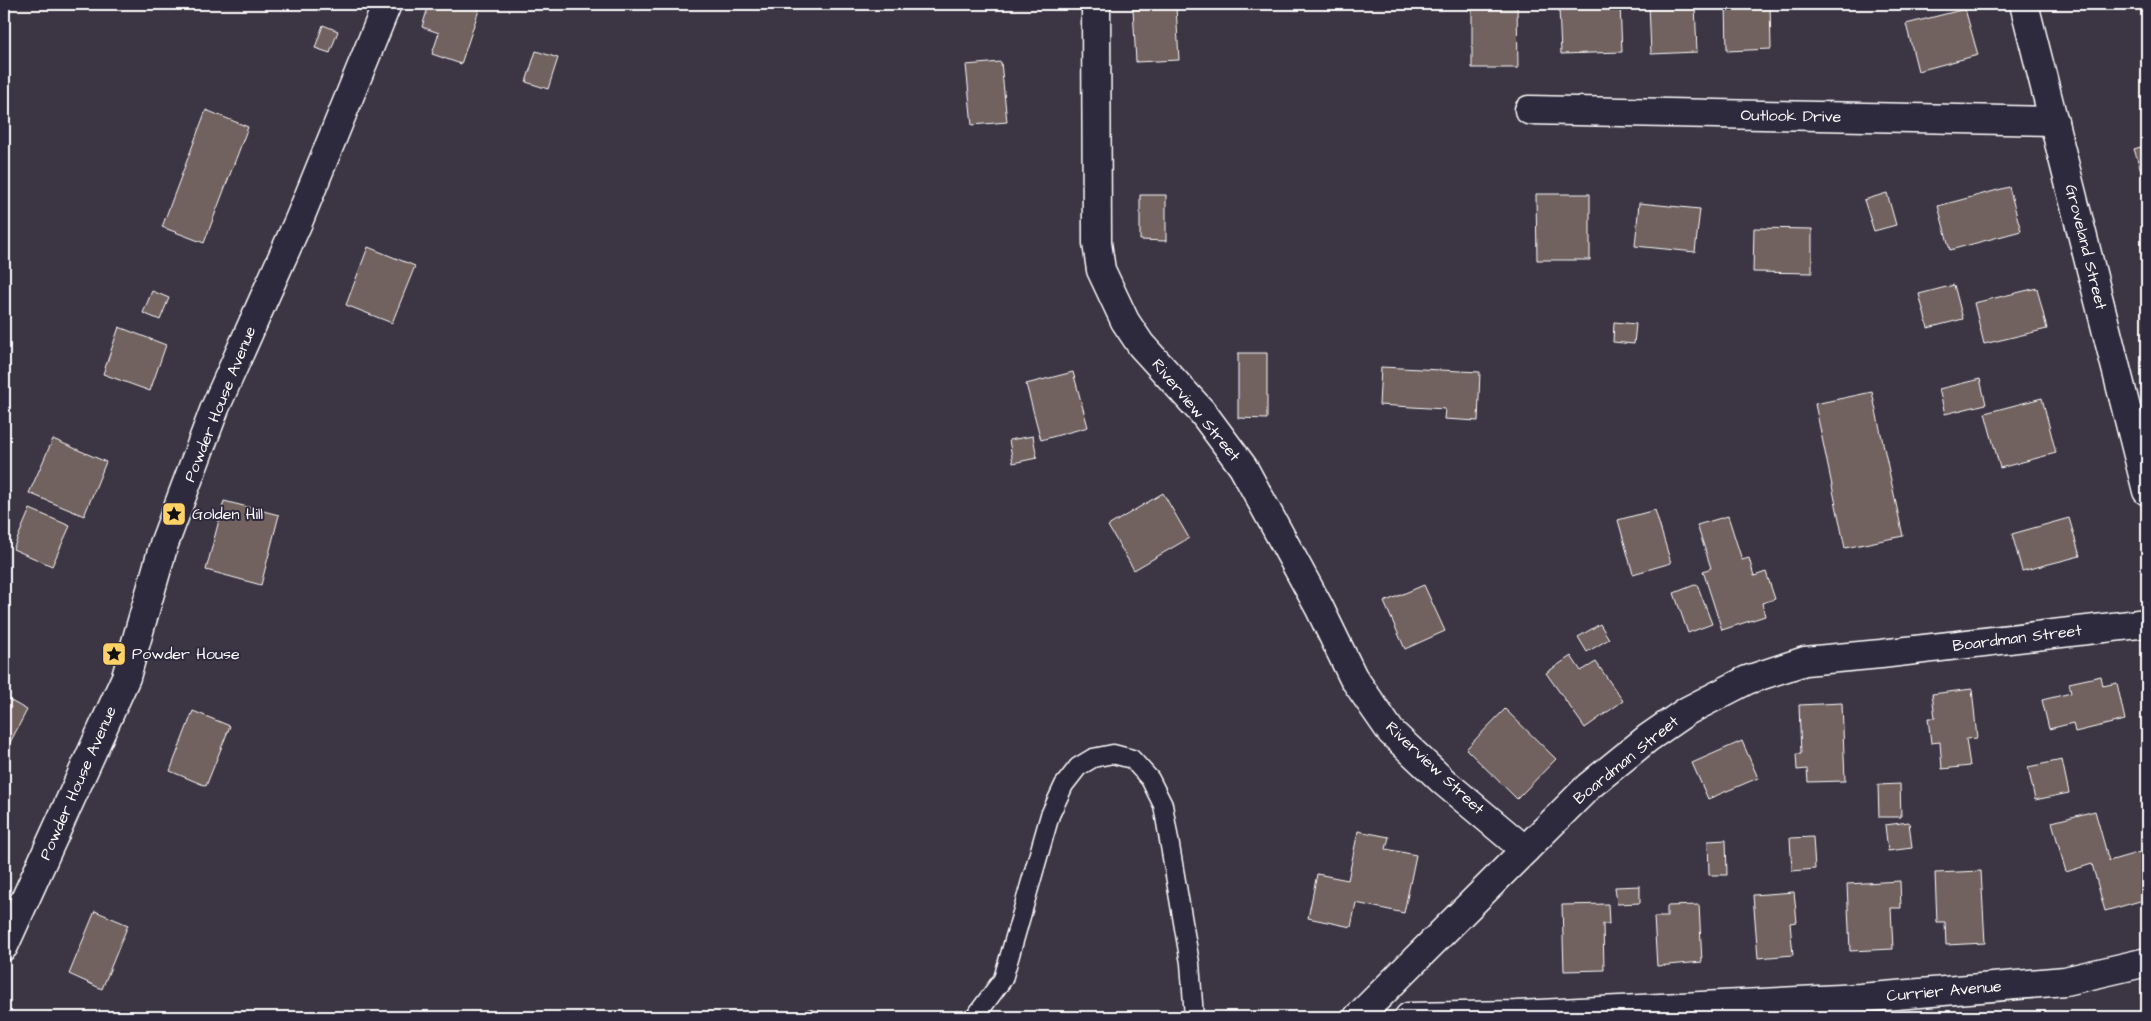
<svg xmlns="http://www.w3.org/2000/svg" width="2151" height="1021" font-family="'Architects Daughter',sans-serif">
<rect width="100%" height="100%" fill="#3c3544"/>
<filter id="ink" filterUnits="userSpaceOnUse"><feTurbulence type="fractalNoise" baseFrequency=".02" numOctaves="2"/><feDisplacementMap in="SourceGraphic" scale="10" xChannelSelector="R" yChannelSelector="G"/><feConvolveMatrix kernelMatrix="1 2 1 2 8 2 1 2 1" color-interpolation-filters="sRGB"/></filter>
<g filter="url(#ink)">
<!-- building -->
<g fill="#71625f" stroke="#fff">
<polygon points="429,4 481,4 461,64 432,54 439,33 422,27"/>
<polygon points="1472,4 1517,4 1518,68 1472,68"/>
<polygon points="1620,4 1622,52 1561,54 1559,7"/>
<polygon points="1649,4 1695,4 1697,52 1651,54"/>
<polygon points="1726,4 1770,4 1771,49 1727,51"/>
<polygon points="1176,6 1179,60 1136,62 1133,9"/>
<polygon points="1965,9 1978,55 1918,71 1906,24"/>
<polygon points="323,25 338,31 330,53 315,48"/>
<polygon points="536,51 558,58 548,89 526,82"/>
<polygon points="1001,62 1007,122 972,125 966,65"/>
<polygon points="206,110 248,127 204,243 162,227"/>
<polygon points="2147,145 2147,189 2134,149"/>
<polygon points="2009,187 2021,231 1950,250 1938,206"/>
<polygon points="1887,193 1896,225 1874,231 1864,200"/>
<polygon points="1536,194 1590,194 1590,260 1537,260"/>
<polygon points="1140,195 1166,195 1166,241 1140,240"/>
<polygon points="1639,203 1700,209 1695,252 1635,246"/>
<polygon points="1754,228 1812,229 1812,273 1753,272"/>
<polygon points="368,247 415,266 392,323 346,305"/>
<polygon points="1954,285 1963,319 1928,328 1919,294"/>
<polygon points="2037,288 2047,329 1984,344 1974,303"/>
<polygon points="152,291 169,298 160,320 143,313"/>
<polygon points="1614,322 1636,324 1634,344 1613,342"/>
<polygon points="119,327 166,345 150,391 103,374"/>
<polygon points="1238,353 1267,353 1267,419 1238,418"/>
<polygon points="1381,367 1480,372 1478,421 1444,419 1445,409 1379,405"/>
<polygon points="1073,372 1088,427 1041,440 1026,384"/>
<polygon points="1980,379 1986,404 1945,414 1939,389"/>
<polygon points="1872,392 1903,536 1845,548 1815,404"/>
<polygon points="2042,398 2056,453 2000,468 1985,413"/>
<polygon points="1033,436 1037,458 1013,463 1009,440"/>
<polygon points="53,439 106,462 84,516 29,493"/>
<polygon points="1163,493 1189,538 1134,570 1108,526"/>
<polygon points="224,501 279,515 261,585 206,570"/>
<polygon points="30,509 70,526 52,566 13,549"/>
<polygon points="1655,510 1671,563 1633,574 1618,520"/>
<polygon points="1728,516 1742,560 1749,558 1754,576 1766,572 1775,599 1762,603 1765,616 1722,630 1703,571 1711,568 1697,525"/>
<polygon points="2069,518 2080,556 2022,571 2012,534"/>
<polygon points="1697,584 1712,624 1688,633 1674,593"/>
<polygon points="1424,585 1445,631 1405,649 1384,602"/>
<polygon points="1600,624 1609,639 1587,652 1578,637"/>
<polygon points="1571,656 1581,671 1596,662 1623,701 1585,728 1546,673"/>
<polygon points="2101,676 2103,686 2117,683 2125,720 2075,732 2073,723 2049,729 2042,700 2071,693 2069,683"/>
<polygon points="1972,689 1977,738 1966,739 1970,766 1942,769 1940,742 1931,743 1928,718 1935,718 1932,694"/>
<polygon points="4,697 27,710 4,754"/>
<polygon points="1842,703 1845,781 1808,782 1807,769 1797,770 1796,754 1801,754 1799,705"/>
<polygon points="1505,709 1556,759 1517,799 1466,749"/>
<polygon points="193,711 230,726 206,786 170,771"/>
<polygon points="1742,741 1758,778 1708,799 1692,763"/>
<polygon points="2062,760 2069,793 2035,800 2028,767"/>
<polygon points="1900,784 1901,817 1879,817 1878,785"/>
<polygon points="2095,811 2109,861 2147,850 2147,899 2105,911 2092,864 2066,872 2052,822"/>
<polygon points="1909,822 1912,848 1888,851 1885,825"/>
<polygon points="1358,831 1389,837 1386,849 1416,855 1404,913 1356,903 1351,927 1308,918 1317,874 1348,880"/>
<polygon points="1813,837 1815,869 1792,871 1790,838"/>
<polygon points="1726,840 1727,875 1709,875 1708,841"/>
<polygon points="1981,871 1985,943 1946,945 1945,922 1937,922 1935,873"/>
<polygon points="1900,881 1901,908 1891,908 1893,949 1850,951 1847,884"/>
<polygon points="1640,886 1640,903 1617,904 1615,887"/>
<polygon points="1794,892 1797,922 1790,923 1793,955 1758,958 1753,895"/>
<polygon points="1608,904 1609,924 1603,924 1604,970 1564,971 1562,905"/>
<polygon points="1699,905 1702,962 1657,966 1654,917 1667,917 1667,906"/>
<polygon points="95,911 128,925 102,989 69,974"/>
<polygon points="808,1009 847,1017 806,1017"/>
</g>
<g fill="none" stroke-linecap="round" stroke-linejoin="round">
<defs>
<polyline id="service" points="975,1017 1003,979 1050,815 1064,785 1078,767 1093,758 1113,754 1132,759 1150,779 1163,805 1190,963 1194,1017"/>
<g id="minor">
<polyline points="1096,4 1097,243 1101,270 1125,321 1141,345 1203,413 1243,467 1319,607 1353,677 1391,732 1444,782 1525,850"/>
<polyline points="1529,110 2054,121"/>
<polyline points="4,946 126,677 164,544 215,408 299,220 387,4"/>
<polyline points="1358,1017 1589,786 1648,738 1687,711 1747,680 1805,661 1881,654 2147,623"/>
<polyline points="1409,1017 1516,1015 1860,998 2065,981 2147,962"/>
</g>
<polyline id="secondary" points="2024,4 2147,491"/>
</defs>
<!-- service casing -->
<use href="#service" stroke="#fff" stroke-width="21"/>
<!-- minor casing -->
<use href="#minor" stroke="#fff" stroke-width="31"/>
<!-- secondary casing -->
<use href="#secondary" stroke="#fff" stroke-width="31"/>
<!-- service -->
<use href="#service" stroke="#2f2a3d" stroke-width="18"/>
<!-- minor -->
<use href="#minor" stroke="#2f2a3d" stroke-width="28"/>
<!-- secondary -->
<use href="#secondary" stroke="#2f2a3d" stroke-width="28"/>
</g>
</g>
<!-- icons -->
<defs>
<symbol id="sight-square" viewBox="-11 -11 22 22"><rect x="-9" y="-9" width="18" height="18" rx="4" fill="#ffd166" stroke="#2f2a3d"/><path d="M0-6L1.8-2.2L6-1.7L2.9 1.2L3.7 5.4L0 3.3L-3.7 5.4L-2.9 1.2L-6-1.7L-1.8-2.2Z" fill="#111"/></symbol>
</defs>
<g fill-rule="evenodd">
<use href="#sight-square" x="160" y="500" width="28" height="28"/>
<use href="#sight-square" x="100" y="640" width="28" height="28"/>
</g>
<g text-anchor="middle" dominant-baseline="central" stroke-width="4" stroke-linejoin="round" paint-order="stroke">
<!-- street labels -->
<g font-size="16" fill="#fff" stroke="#2f2a3d">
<text transform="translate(1791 116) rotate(1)">Outlook Drive</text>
<text transform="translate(2086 247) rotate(76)">Groveland Street</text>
<text transform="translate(220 404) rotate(-68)">Powder House Avenue</text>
<text transform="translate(1196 410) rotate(50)">Riverview Street</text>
<text transform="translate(2017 638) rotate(-7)">Boardman Street</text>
<text transform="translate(1626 760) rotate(-39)">Boardman Street</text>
<text transform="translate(1435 768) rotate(43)">Riverview Street</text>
<text transform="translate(78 783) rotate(-66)">Powder House Avenue</text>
<text transform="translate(1944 991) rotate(-5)">Currier Avenue</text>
</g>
<!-- poi labels -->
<g font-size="16" fill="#fff" stroke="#2f2a3d" text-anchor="start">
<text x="192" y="514">Golden Hill</text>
<text x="132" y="654">Powder House</text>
</g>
</g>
<!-- margin -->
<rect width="2151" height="1021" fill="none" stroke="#2f2a3d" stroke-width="20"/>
<rect x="10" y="10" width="2131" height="1001" fill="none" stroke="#fff" stroke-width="2" filter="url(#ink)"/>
</svg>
